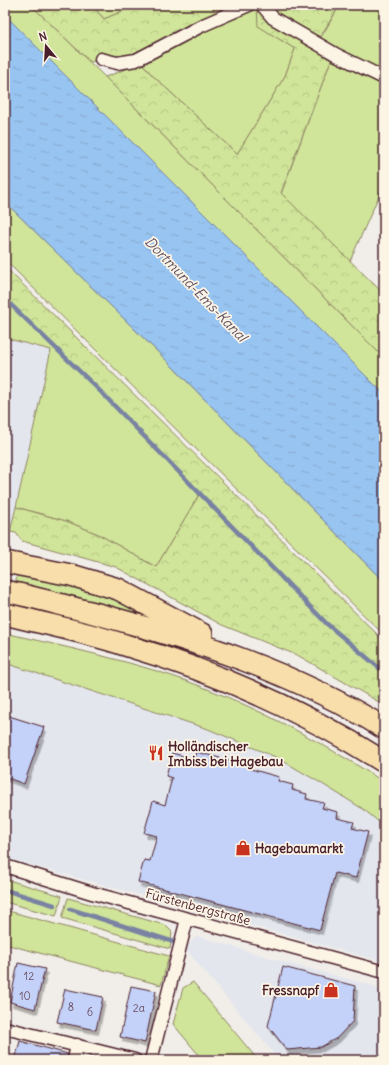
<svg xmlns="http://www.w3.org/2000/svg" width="389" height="1065" font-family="Delius,sans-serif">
<defs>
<pattern id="forest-crowns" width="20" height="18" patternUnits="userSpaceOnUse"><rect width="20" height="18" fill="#d0e599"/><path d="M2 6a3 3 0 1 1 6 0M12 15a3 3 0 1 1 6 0" fill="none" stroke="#b4c484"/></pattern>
<pattern id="water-ripples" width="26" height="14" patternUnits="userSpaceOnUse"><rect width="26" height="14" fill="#98c4f1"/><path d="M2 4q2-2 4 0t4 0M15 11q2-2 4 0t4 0" fill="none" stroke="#84a8cf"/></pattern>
<filter id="shadow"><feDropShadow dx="2.5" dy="4.5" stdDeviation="0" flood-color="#0004"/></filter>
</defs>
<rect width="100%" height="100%" fill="#f1eee9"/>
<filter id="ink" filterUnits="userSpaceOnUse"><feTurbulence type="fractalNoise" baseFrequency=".025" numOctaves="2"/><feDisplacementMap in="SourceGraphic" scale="8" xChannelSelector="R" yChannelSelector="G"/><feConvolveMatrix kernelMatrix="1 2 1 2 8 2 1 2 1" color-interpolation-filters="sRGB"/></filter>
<g filter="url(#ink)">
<!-- built -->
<g fill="#e4e6ee">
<polygon points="5,338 51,350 10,532 5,533"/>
<polygon points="5,663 208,729 278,758 319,782 363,809 384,826 384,962 5,858"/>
<polygon points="196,937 201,937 284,962 371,985 384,994 384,1060 279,1060 187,951 189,944"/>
</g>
<!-- grass -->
<g fill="#d0e599" stroke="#8d8262">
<polygon points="5,5 31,5 105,77 384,358 384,394 5,15"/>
<polygon points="92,5 137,5 104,19"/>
<polygon points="340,5 384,5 384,72 320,39"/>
<polygon points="257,9 259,26 295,49 285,76 237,154 152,75 142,63 205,31"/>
<polygon points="331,60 384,86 384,184 350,261 281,194"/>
<polygon points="5,202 168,362 384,582 384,635 5,260"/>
<polygon points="5,299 99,390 200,493 156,567 98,534 66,521 16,507 51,350 5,338"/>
<polygon points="19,570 112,594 144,613 143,617 15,583"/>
<path d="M5 633C61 646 118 658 172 676 247 701 318 740 384 782V826L363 809 319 782 278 758 208 729 5 663Z"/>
<polygon points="5,879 62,896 56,916 5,902"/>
<polygon points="68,898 165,925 172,932 170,949 62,918"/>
<polygon points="5,910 169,956 161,985 5,944"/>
<polygon points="193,982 258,1060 203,1060 173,1024 183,988"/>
</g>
<!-- forest -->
<g fill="url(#forest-crowns)" stroke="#8d8262">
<polygon points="31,5 92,5 104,19 137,5 234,5 197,20 133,54 90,62"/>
<polygon points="257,5 340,5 313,48 331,60 281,193 384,294 384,358 105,77 142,63 152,75 237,154 285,76 295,49 258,26"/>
<polygon points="5,267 384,641 384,705 299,656 222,625 116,567 22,541 16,533 10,532 16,507 66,521 98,534 156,567 200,493 99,390 5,299"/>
</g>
<!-- water -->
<polygon fill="url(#water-ripples)" stroke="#7982a2" points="5,15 384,394 384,582 168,362 5,202"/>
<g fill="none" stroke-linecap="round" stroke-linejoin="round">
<!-- stream -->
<g stroke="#7982a2" stroke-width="4.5">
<polyline points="5,299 99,390 327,624 384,672"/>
<polyline points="5,890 54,905"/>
<polyline points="70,909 180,944"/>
</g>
</g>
<!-- building -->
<g fill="#c4d2f9" stroke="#4a1f2b" filter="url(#shadow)">
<polygon points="9,716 44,727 24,784 5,777 5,727"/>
<polygon points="196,752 248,765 247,768 279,777 278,781 293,785 292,790 307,794 306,799 324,803 322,808 338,812 337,818 354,822 352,828 368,832 356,878 335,873 320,930 138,882 144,860 150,861 157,836 144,833 153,801 165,805 172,778 166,776 172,753 194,759"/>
<polygon points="18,963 45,969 35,1009 10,1002"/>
<polygon points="283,967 355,986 353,1021 337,1038 321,1047 287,1050 268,1026"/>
<polygon points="131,986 156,991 145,1043 120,1037"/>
<polygon points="65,989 103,997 96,1030 57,1022"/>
<polygon points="20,1041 68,1054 67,1060 15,1060"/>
</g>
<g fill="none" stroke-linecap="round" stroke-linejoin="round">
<defs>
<g id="street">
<polyline points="262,5 273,18 337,55 384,78"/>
<polyline points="101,59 117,63 136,60 201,26 249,5"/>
<polyline points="5,866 92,893 384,972"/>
<polyline points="5,1028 135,1060"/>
<polyline points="74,1060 77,1045"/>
<polyline points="151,1060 187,919"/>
</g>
<g id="highway">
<polyline points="5,562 71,575 118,589 202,634"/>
<path d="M5 591C34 597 62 605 90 612 192 639 294 672 384 728"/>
<path d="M5 614C45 624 86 632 125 645 216 672 304 711 384 762"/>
</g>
</defs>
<!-- street casing -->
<use href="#street" stroke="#4a1f2b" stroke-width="15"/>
<!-- highway casing -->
<use href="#highway" stroke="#4a1f2b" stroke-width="24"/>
<!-- street -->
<use href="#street" stroke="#fcf5e5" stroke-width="12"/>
<!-- highway -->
<use href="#highway" stroke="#f8deab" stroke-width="21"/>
</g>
</g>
<!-- icons -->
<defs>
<symbol id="restaurant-bare" viewBox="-9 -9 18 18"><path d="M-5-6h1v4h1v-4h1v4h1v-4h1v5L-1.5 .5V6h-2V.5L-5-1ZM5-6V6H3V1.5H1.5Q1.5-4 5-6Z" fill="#c8321e" stroke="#fcf5e5" stroke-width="2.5" paint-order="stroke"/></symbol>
<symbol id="shop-bare" viewBox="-9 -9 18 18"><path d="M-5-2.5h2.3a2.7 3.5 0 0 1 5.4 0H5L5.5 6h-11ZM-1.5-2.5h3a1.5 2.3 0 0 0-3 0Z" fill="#c8321e" stroke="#fcf5e5" stroke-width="2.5" paint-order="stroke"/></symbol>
</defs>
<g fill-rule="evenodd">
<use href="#restaurant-bare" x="145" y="742" width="22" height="22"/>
<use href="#shop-bare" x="232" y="837" width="22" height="22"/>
<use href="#shop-bare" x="320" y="979" width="22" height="22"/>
</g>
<g text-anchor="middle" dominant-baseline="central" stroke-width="3.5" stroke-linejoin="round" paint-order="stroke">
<!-- number labels -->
<g font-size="11" fill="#684c5e">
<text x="29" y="976">12</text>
<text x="25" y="996">10</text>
<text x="71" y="1007">8</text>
<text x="139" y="1008">2a</text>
<text x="90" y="1012">6</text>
</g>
<!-- poi labels -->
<g font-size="13" font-weight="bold" fill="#4a1f2b" stroke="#fcf5e5" text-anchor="start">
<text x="168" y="746">Holländischer<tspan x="168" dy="15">Imbiss bei Hagebau</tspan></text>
<text x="255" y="848">Hagebaumarkt</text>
<text x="319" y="990" text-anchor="end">Fressnapf</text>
</g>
<!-- street labels -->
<g font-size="13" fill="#4a1f2b" stroke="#fcf5e5">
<text transform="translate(198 907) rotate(15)">Fürstenbergstraße</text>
</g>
<!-- water labels -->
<g font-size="14" font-style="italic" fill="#615166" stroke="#fcf5e5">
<text transform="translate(196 289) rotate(46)">Dortmund-Ems-Kanal</text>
</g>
</g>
<!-- margin -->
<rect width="389" height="1065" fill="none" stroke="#fcf5e5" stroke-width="20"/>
<rect x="10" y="10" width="369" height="1045" fill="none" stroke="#4a1f2b" stroke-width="1.5" filter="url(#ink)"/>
<!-- north arrow -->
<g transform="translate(46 46) rotate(342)" stroke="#fcf5e5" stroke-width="3" paint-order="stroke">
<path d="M0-3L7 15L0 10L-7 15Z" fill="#4a1f2b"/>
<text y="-6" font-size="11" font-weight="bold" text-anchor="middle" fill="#4a1f2b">N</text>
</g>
</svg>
